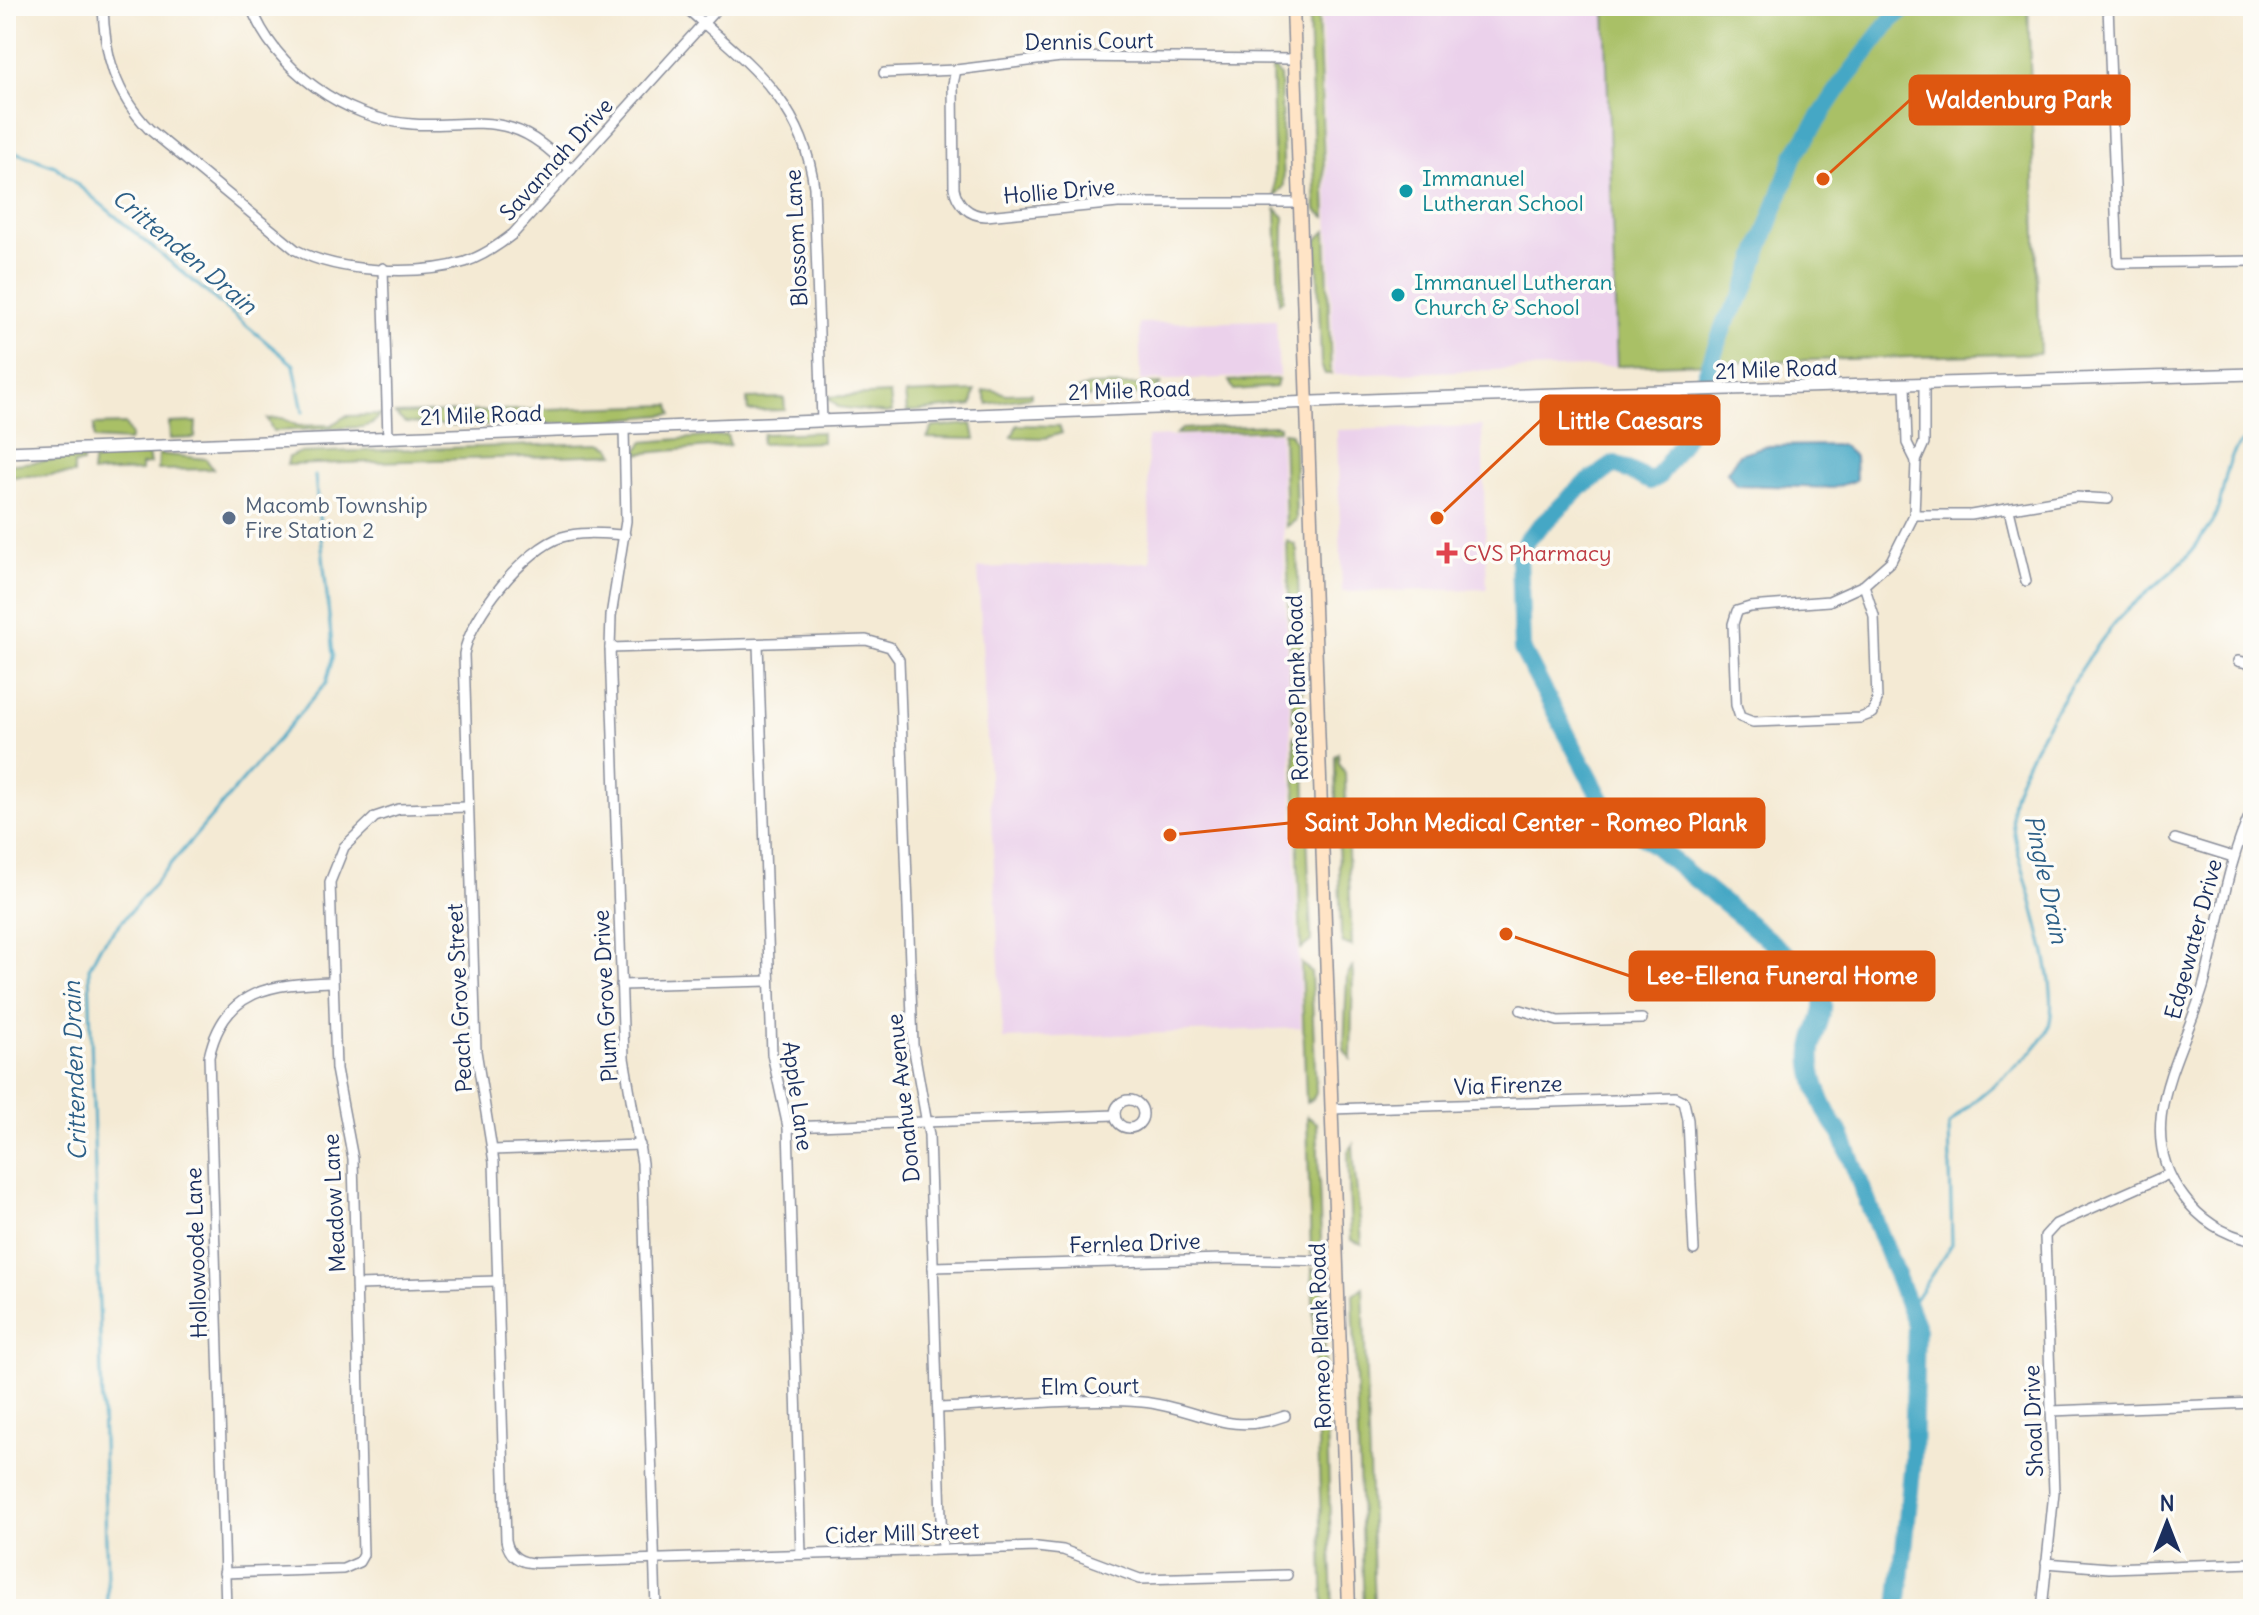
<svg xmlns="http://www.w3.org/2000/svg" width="2259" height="1615" font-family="Delius,sans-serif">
<rect width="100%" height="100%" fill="#fdfcf7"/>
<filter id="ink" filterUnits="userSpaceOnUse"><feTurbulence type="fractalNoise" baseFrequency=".0125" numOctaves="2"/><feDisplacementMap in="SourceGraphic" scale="16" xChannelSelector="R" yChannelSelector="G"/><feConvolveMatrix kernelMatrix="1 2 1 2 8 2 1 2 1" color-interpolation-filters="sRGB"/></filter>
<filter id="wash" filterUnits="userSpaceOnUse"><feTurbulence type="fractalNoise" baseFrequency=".006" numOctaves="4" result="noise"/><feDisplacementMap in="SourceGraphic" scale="32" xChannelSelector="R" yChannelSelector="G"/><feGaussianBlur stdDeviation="1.8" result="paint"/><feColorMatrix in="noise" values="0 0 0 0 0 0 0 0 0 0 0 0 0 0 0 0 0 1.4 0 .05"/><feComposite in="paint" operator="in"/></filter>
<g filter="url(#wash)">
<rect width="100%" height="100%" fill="#f4ead4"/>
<!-- built -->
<g fill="#ebd1eb">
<polygon points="1321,6 1605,6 1617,366 1334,375"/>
<polygon points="1276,320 1279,376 1141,381 1139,323"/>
<polygon points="1482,426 1487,589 1342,592 1337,430"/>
<polygon points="1280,432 1301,1028 1003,1039 978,568 1151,562 1147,437"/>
</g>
<!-- green -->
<g fill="#a9c066" stroke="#627862" stroke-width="2">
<polygon points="1605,6 2028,6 2040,353 1617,366"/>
<polygon points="1318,11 1326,217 1316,210 1309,20 1312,13"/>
<polygon points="1272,65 1280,76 1284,186 1275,197"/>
<polygon points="1276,209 1284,217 1283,300 1279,303"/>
<polygon points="1326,231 1331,374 1325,374 1321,365 1317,240"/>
<polygon points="1278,379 1276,387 1234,390 1229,381"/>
<polygon points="1161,384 1152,394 1085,397 1074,391 1089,386"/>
<polygon points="993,390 1006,394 1031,393 1031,397 988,404 983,391"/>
<polygon points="975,391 972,405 907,412 905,394"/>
<polygon points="890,394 892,412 886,413 838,407 827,397"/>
<polygon points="784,398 785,410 748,411 747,399"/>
<polygon points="670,405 672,414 576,423 462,426 405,423 395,414"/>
<polygon points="380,415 372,424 362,427 273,431 267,419 282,418 298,426 331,425 346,416"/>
<polygon points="196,422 195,438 170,439 169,423"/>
<polygon points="125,424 131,436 129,441 94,439 94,425"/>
<polygon points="972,424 975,439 927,438 933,427"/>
<polygon points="1017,425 1059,426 1062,433 1045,438 1012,437"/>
<polygon points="1274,425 1279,426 1279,430 1176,434 1182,429"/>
<polygon points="822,432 822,442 761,444 763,434"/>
<polygon points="1283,432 1290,433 1294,442 1296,520 1286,527"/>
<polygon points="727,435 730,445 634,454 644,442"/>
<polygon points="600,443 610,447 615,454 287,465 289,457 298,453"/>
<polygon points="148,454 150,464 141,465 141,471 92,473 94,456"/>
<polygon points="159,454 206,459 213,469 158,470"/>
<polygon points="83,457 83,463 74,464 74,474 6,477 6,465"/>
<polygon points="1287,541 1295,545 1297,551 1303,711 1301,719 1293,722"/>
<polygon points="1294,736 1304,744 1311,941 1301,949"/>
<polygon points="1338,753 1339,763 1345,773 1346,814 1336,804 1335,756"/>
<polygon points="1347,827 1352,946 1343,943 1341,935 1338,837"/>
<polygon points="1301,963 1311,972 1316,1093 1313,1099 1306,1102"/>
<polygon points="1353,966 1351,1059 1344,1050 1347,976"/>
<polygon points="1307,1116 1317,1123 1321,1240 1311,1254"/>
<path d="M1353 1144C1354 1178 1360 1210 1362 1244L1351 1240 1348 1151Z"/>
<polygon points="1312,1268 1322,1279 1333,1609 1324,1609"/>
<polygon points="1363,1287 1374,1609 1364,1609 1353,1295"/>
</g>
<!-- water -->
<polygon fill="#45a7c5" stroke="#306b92" stroke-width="2" points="1842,445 1855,457 1856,480 1833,488 1736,485 1727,472 1739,454 1765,446"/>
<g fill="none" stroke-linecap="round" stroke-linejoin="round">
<!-- stream -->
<g stroke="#45a7c5" stroke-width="3">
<polyline points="6,149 55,166 294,365 303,412"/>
<path d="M1910 1307 1952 1244 1949 1125C1972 1097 2038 1057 2048 1029 2060 995 2039 932 2031 898 2024 870 2011 837 2012 809 2013 769 2087 657 2114 624 2135 598 2167 580 2189 554 2198 543 2210 527 2216 514 2228 486 2222 449 2253 435"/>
<polyline points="108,1609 89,968 100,947 326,683 333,656 315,476"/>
</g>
<!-- river -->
<path stroke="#45a7c5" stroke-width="18" d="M1898 1609 1913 1460 1916 1325 1841 1134C1823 1112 1805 1068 1814 1039 1822 1011 1826 1015 1821 983L1603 803 1522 649 1519 556 1527 539 1581 487 1615 464 1650 481 1658 477 1691 429 1698 396 1725 323 1743 295 1794 156 1841 85 1891 20 1908 6"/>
</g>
</g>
<g filter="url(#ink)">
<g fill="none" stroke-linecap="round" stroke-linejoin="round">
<defs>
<g id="minor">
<path d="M103 6C104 53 115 94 149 129L296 250C340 273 418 276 465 262 483 256 499 245 513 234L719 6"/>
<path d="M251 6C273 69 347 120 412 124 445 127 479 118 511 128 535 135 553 153 571 170"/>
<path d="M684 6C745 61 803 99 814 187L822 421"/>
<polyline points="2108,6 2118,263 2253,261"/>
<path d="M956 70 953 84 954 188C957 204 969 216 986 216L1118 203H1300"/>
<polyline points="884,73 956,70 1061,57 1295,59"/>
<polyline points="383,268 388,438"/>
<polyline points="1905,385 1907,443 1916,461"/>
<polyline points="624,429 626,521 611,616 610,648 624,1058 642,1163 656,1609"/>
<polyline points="2009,510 2026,581"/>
<polyline points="1914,515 1971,515 2076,497 2108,499"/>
<path d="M625 535C605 534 582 531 562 537 526 548 470 616 464 654L476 1051 494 1162 506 1540C509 1557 521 1563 536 1563L1037 1547 1063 1550 1140 1579 1287 1575"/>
<polyline points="1864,585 1874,616 1877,700 1873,713 1860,718 1753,722 1740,717 1736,705 1733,624 1737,611 1750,607 1829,601 1864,585 1891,561 1914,515 1916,461 1924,443 1924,384"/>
<polyline points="758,644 772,1054 788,1127 801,1554"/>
<polyline points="610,648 866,640 890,647 899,660 913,1045 929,1135 942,1549"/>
<polyline points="2238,661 2253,664"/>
<path d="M2253 808C2226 864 2220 924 2204 984 2184 1054 2130 1127 2183 1196 2200 1220 2225 1235 2253 1241"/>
<polyline points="2175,839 2233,857"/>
<polyline points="621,985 769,981"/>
<polyline points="1521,1010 1558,1021 1642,1019"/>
<circle cx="1129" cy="1114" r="14"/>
<polyline points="1331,1109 1676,1098 1684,1102 1688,1120 1694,1250"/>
<polyline points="788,1127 1115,1115"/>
<polyline points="493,1150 640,1145"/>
<polyline points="933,1267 1223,1259 1337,1261"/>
<polyline points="357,1285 497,1281"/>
<path d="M939 1408C1004 1406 1077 1397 1142 1402 1197 1407 1226 1438 1285 1416"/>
<polyline points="2051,1411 2253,1403"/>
<polyline points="2046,1563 2109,1568 2253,1563"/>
<polyline points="224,1573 343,1569 359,1562 363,1555 353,1159 336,1069 330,882 344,847 375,817 399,809 468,807"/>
<path d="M226 1609 209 1057C224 988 272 984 332 982"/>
<polyline points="2042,1609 2054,1492 2045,1236 2056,1224 2169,1174"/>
</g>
<polyline id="tertiary" points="6,452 1420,398 2253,374"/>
<polyline id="secondary" points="1293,6 1349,1609"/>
</defs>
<!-- minor casing -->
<use href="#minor" stroke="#888c99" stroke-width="12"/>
<!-- tertiary casing -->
<use href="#tertiary" stroke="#888c99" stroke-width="14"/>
<!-- secondary casing -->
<use href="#secondary" stroke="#888c99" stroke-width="15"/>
<!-- minor -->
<use href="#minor" stroke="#fff" stroke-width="9"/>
<!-- tertiary -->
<use href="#tertiary" stroke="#fff" stroke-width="11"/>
<!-- secondary -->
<use href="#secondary" stroke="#ffe4c6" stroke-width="12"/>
</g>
</g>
<!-- markers -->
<g fill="#0f9aa8" stroke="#fdfcf7" stroke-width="3">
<circle cx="1406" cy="191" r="8"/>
<circle cx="1398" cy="295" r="8"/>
</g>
<circle fill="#5c6f8a" stroke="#fdfcf7" stroke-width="3" cx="229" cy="518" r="8"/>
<path fill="#e0444e" stroke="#fdfcf7" stroke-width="3" d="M1443 541h8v8h8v8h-8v8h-8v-8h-8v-8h8z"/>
<g text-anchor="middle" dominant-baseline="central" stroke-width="7" stroke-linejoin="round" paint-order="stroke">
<!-- street labels -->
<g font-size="22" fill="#1b2f5e" stroke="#fdfcf7">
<text transform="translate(1089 41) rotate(-1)">Dennis Court</text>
<text transform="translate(556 159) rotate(-48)">Savannah Drive</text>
<text transform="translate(1059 191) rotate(-5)">Hollie Drive</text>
<text transform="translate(796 238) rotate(-93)">Blossom Lane</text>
<text transform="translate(1776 369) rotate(-2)">21 Mile Road</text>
<text transform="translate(1129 390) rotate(-2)">21 Mile Road</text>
<text transform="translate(481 415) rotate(-2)">21 Mile Road</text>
<text transform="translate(1297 688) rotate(-92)">Romeo Plank Road</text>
<text transform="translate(2193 939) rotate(-75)">Edgewater Drive</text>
<text transform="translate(605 996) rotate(-93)">Plum Grove Drive</text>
<text transform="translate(459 998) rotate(-93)">Peach Grove Street</text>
<text transform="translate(1508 1085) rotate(-2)">Via Firenze</text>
<text transform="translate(798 1096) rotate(82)">Apple Lane</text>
<text transform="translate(903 1098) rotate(-96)">Donahue Avenue</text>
<text transform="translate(334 1203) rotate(-93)">Meadow Lane</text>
<text transform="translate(1135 1243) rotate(-2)">Fernlea Drive</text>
<text transform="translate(196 1253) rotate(-92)">Hollowoode Lane</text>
<text transform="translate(1320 1336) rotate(-92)">Romeo Plank Road</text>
<text transform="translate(1090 1386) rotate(-1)">Elm Court</text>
<text transform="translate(2033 1421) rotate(-92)">Shoal Drive</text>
<text transform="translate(902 1533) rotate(-2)">Cider Mill Street</text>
</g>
<!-- culture labels -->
<g font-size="22" fill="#0d838f" stroke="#fdfcf7" text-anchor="start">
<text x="1422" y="178">Immanuel<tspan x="1422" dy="25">Lutheran School</tspan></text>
<text x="1414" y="282">Immanuel Lutheran<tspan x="1414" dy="25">Church &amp; School</tspan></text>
</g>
<!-- service labels -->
<g font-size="22" fill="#4e5e75" stroke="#fdfcf7" text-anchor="start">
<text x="245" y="505">Macomb Township<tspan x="245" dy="25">Fire Station 2</tspan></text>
</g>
<!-- health labels -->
<g font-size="22" fill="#be3a42" stroke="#fdfcf7" text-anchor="start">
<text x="1463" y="553">CVS Pharmacy</text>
</g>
<!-- water labels -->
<g font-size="24" font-style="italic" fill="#2c5f87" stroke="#fdfcf7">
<text transform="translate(185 251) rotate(40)">Crittenden Drain</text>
<text transform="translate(2047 879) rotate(78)">Pingle Drain</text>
<text transform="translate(74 1071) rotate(-92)">Crittenden Drain</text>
</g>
</g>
<!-- callouts -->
<path fill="none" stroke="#de5710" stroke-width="3" d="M1823 179L1910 100M1437 518L1541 420M1170 835L1289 823M1506 934L1630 976"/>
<g fill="#de5710" stroke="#fdfcf7" stroke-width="3">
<circle cx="1823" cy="179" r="8"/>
<circle cx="1437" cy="518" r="8"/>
<circle cx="1170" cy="835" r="8"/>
<circle cx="1506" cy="934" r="8"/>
</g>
<g fill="#de5710" stroke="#de5710" stroke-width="3">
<rect x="1910" y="76" width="219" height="48" rx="8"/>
<rect x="1541" y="396" width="178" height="48" rx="8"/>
<rect x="1289" y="799" width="475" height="48" rx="8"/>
<rect x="1630" y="952" width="304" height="48" rx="8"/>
</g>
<g font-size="24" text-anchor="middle" font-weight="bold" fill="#fff">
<text x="2019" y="108">Waldenburg Park</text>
<text x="1630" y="429">Little Caesars</text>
<text x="1526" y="831">Saint John Medical Center - Romeo Plank</text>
<text x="1782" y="984">Lee-Ellena Funeral Home</text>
</g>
<!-- margin -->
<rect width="2259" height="1615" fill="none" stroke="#fdfcf7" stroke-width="32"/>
<!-- north arrow -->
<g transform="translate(2167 1523)" stroke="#fdfcf7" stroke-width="6" paint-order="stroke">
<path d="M0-6L14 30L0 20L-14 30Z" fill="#1b2f5e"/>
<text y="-12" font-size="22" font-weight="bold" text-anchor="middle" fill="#1b2f5e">N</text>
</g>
</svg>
